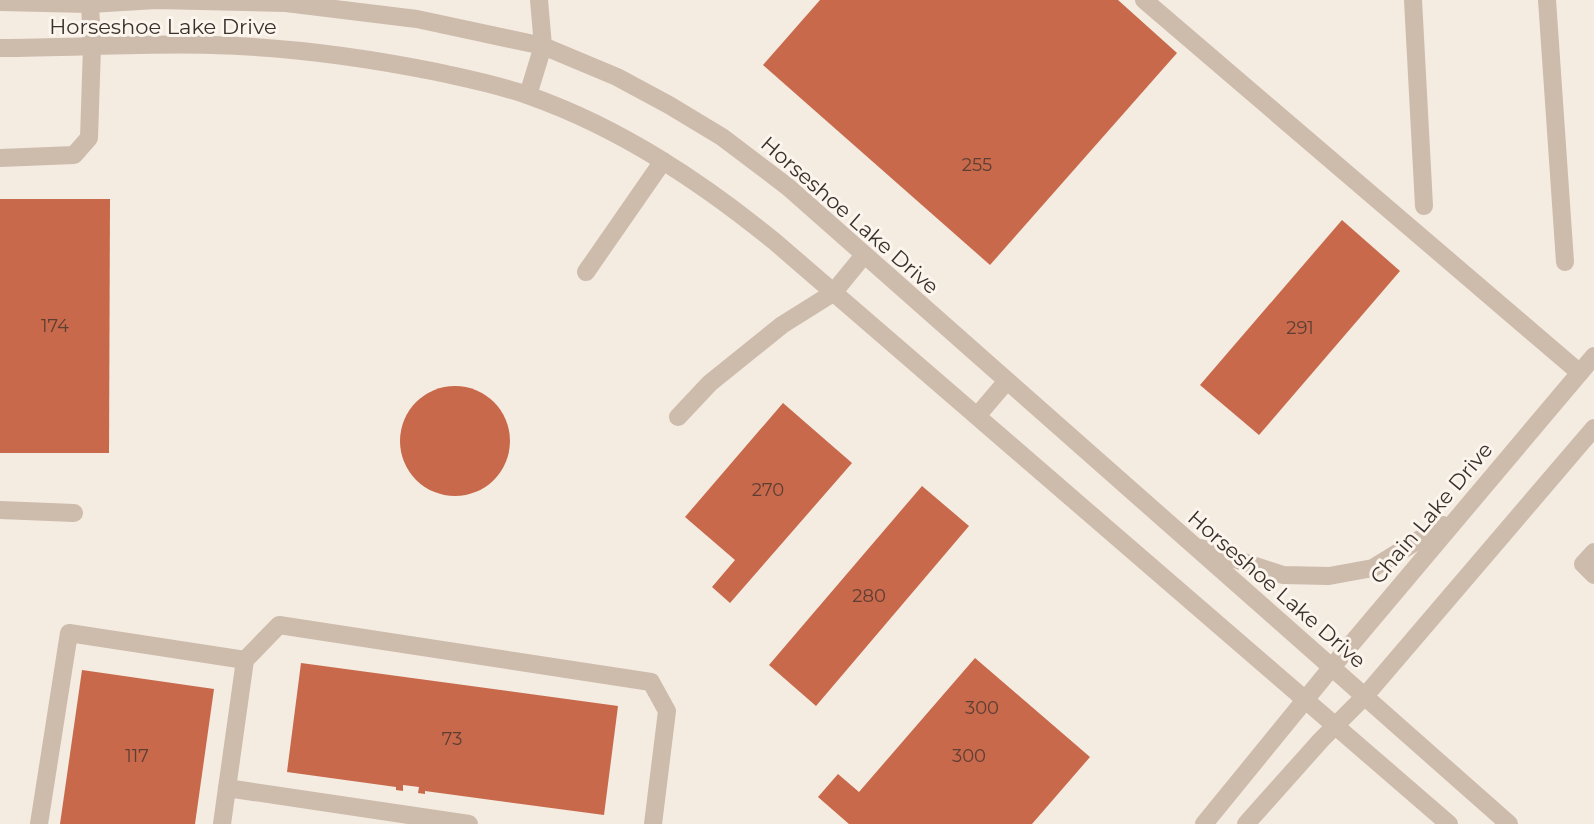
<svg xmlns="http://www.w3.org/2000/svg" width="1594" height="824" font-family="Montserrat,sans-serif">
<rect width="100%" height="100%" fill="#f4ebe1"/>
<!-- building -->
<g fill="#c8694b">
<polygon points="820,0 1118,0 1177,53 990,265 763,65"/>
<polygon points="0,199 110,199 109,453 0,453"/>
<polygon points="1342,220 1400,271 1259,435 1200,385"/>
<circle cx="455" cy="441" r="55"/>
<polygon points="783,403 852,463 730,603 712,587 735,560 685,517"/>
<polygon points="922,486 969,526 816,706 769,665"/>
<polygon points="975,658 1090,757 1032,824 849,824 818,797 838,774 859,792"/>
<polygon points="301,663 618,706 604,815 425,791 425,794 418,793 419,787 403,785 403,791 396,790 396,787 287,772"/>
<polygon points="82,670 214,689 195,824 60,824"/>
</g>
<g fill="none" stroke-linecap="round" stroke-linejoin="round">
<!-- minor -->
<g stroke="#cdbbac" stroke-width="18">
<polyline points="1144,0 1580,373"/>
<polyline points="1413,0 1424,206"/>
<polyline points="1547,0 1565,262"/>
<polyline points="0,2 90,4 156,0 286,3 417,19 543,46 617,77 669,105 722,137 788,187 1509,824"/>
<path d="M0 48C70 48 141 43 212 45 287 47 363 57 437 72 468 79 500 85 530 96 620 128 700 181 774 241L1449 824"/>
<polyline points="528,95 543,46 539,0"/>
<polyline points="0,158 74,155 89,138 92,47 90,4"/>
<polyline points="586,272 663,161"/>
<polyline points="977,416 1006,382"/>
<polyline points="678,417 710,383 782,325 833,293 864,255"/>
<polyline points="0,510 74,513"/>
<polyline points="1201,548 1283,575 1329,576 1373,568 1443,525"/>
<polyline points="1594,552 1583,564 1594,575"/>
<polyline points="245,660 279,625 651,682 667,711 653,824"/>
<polyline points="227,788 469,824"/>
<polyline points="39,824 69,633 245,660 222,824"/>
<polyline points="1204,824 1332,667 1594,356"/>
<polyline points="1246,824 1321,740 1365,696 1594,428"/>
</g>
</g>
<g text-anchor="middle" dominant-baseline="central" stroke-width="6" stroke-linejoin="round" paint-order="stroke">
<!-- number labels -->
<g font-size="18" fill="#5e3e33">
<text x="977" y="165">255</text>
<text x="55" y="326">174</text>
<text x="1300" y="328">291</text>
<text x="768" y="490">270</text>
<text x="869" y="596">280</text>
<text x="982" y="708">300</text>
<text x="452" y="739">73</text>
<text x="137" y="756">117</text>
<text x="969" y="756">300</text>
</g>
<!-- street labels -->
<g font-size="21" fill="#3b302b" stroke="#fbf5ee">
<text x="163" y="26">Horseshoe Lake Drive</text>
<text transform="translate(850 215) rotate(41)">Horseshoe Lake Drive</text>
<text transform="translate(1431 513) rotate(-50)">Chain Lake Drive</text>
<text transform="translate(1277 589) rotate(41)">Horseshoe Lake Drive</text>
</g>
</g>
</svg>
